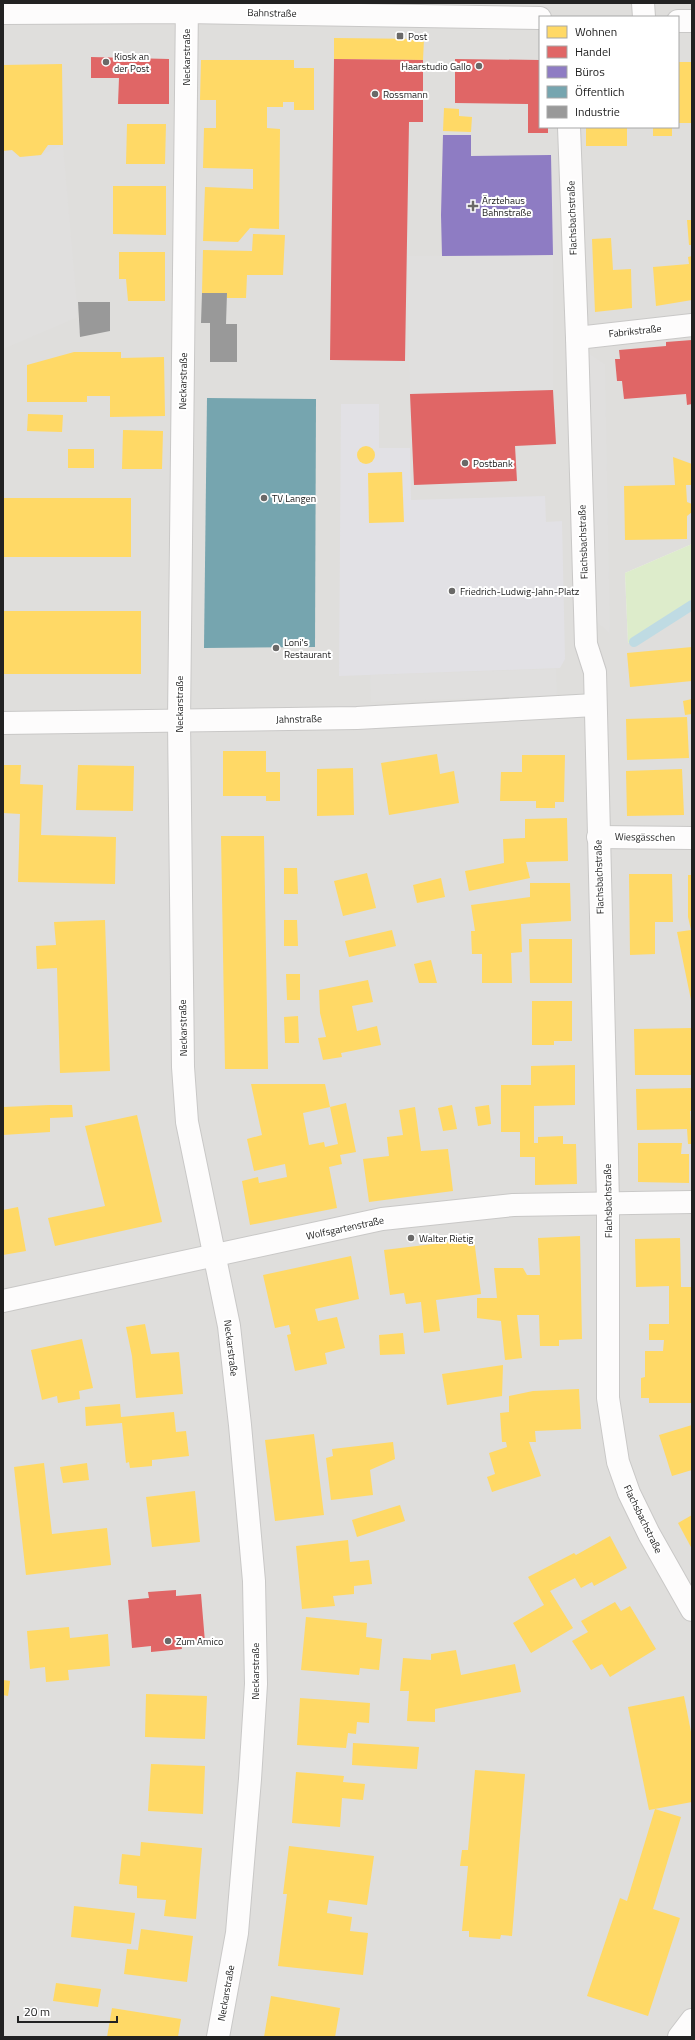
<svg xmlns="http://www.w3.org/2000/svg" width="695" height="2040" font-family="'Titillium Web',sans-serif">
<rect width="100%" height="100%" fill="#f0eeeb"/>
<!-- residential -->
<path fill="#dfdedc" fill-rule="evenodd" d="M3 3H692V544L625 573 628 643 692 602V2037H3ZM540 17H678V127H540Z"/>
<!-- grass -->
<polygon fill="#ddeccb" points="692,544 692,602 628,643 625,573"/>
<!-- parking -->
<g fill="#e0dfde">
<polygon points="63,145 78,317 3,349 3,151 12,150 20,157 41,155"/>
<polygon points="553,255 553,390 410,394 407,256"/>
<polygon points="584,350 605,364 610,634 592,618"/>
<polygon points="556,669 557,695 371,702 370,675"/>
</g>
<!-- plaza -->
<polygon fill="#e2e1e5" points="341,404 379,404 379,448 410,448 411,500 545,496 546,522 562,521 565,659 560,668 339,676"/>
<!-- homes -->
<g fill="#ffd966">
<polygon points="334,38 424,39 423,60 334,59"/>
<polygon points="201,60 294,60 294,68 314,68 314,110 294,110 294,102 283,102 283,107 267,107 267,128 280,129 279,229 250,228 238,242 203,241 205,187 253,189 253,169 203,168 204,128 216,128 216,100 200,100"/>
<rect x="678" y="62" width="14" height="61"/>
<polygon points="62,64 63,145 48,145 41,155 20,157 12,150 3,151 3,65"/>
<polygon points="444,108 459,109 459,116 472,117 471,132 443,131"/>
<polygon points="127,124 166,124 165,164 126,164"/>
<rect x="586" y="127" width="41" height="19"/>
<rect x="653" y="127" width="19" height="9"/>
<polygon points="113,186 166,186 166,235 113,234"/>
<polygon points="687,220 692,220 692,245 689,245"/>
<polygon points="253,234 285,235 283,275 247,275 246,298 227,298 227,293 202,293 203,250 252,251"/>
<polygon points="611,238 613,270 631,269 632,308 595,312 592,239"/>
<polygon points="119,252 165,252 165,301 128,301 126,279 119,279"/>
<polygon points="692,256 692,300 656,306 653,267 689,264 688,257"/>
<polygon points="74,352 121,352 121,358 164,357 165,416 110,417 110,396 87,396 87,402 27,402 27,365"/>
<polygon points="28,414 63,415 62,432 27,431"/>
<polygon points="123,430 163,431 162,469 122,469"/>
<circle cx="366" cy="455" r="9"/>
<rect x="68" y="449" width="26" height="19"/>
<polygon points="673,457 692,464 692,485 686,485 687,502 692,504 692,512 687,516 687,539 625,540 624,486 675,485"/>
<polygon points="402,472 404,522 369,523 368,473"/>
<rect x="3" y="498" width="128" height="59"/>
<rect x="3" y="611" width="138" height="63"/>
<polygon points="692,647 692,681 630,687 627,653"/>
<polygon points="692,699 692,714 685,715 683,701"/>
<polygon points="687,717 689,758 627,760 626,719"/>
<polygon points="223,751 266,751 266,772 280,772 280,801 266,801 266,796 223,796"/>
<polygon points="437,754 440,774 454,771 459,803 389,815 381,763"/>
<polygon points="522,755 565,755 564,802 555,802 555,808 536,808 536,801 500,801 501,772 522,772"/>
<polygon points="3,765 21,765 20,784 43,785 41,835 116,837 115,884 18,882 20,814 3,813"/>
<polygon points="78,765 134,766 133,811 76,810"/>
<polygon points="353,768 354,815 317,816 317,769"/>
<polygon points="682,769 684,815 627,816 626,771"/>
<polygon points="567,818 568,861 526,862 530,878 469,891 465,871 504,863 503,839 525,838 525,819"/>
<polygon points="221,836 264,836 268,1069 225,1069"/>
<polygon points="284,868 297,868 298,894 284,894"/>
<polygon points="367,873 376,908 343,916 334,881"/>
<polygon points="629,874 672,874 673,922 655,922 655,954 630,955"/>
<polygon points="688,875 692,875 691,1000 677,932 691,930 688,917"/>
<polygon points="441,878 445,897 417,903 413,885"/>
<polygon points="530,883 570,883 571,921 521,924 522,952 511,953 512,983 482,983 482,954 472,954 471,931 475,931 471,905 530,897"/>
<polygon points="105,920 110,1071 60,1073 57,968 37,969 36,946 56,945 54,922"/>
<polygon points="284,920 297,920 298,946 284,946"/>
<polygon points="392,930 396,946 349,957 345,941"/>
<polygon points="529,939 572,939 572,983 530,983"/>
<polygon points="431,960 437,983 419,983 414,964"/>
<polygon points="286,974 300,974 300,1000 287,1000"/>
<polygon points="368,980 373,1002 352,1006 357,1031 377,1026 381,1045 341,1053 342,1057 323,1060 318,1038 326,1037 320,1013 319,990"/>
<polygon points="532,1001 572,1001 572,1041 554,1041 554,1045 532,1045"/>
<polygon points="298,1016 299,1043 285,1043 284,1017"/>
<polygon points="692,1028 692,1075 635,1075 634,1029"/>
<polygon points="575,1065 575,1105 534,1106 534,1143 538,1143 538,1137 563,1136 563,1144 576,1144 577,1184 535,1185 535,1157 520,1157 520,1132 501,1132 501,1085 531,1085 531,1066"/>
<polygon points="251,1084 325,1084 330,1107 303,1113 309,1145 324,1142 325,1147 338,1144 330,1107 346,1103 356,1152 340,1155 342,1164 329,1167 337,1208 250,1225 242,1181 258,1177 259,1183 287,1177 285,1164 254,1171 247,1139 262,1135"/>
<polygon points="692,1088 692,1111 690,1111 692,1144 688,1144 687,1129 637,1130 636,1089"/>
<polygon points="49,1105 72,1105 73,1117 50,1118 50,1132 3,1135 3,1107"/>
<polygon points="452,1105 457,1129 443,1131 438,1108"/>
<polygon points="489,1105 491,1124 478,1126 475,1107"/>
<polygon points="415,1107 421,1151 448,1149 453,1191 369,1202 363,1159 389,1156 387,1137 403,1135 399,1110"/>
<polygon points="137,1115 162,1222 55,1246 48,1218 105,1206 85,1126"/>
<polygon points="638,1143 682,1143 681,1154 689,1154 689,1183 638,1182"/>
<polygon points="18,1207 26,1251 3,1255 3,1210"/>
<polygon points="580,1236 582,1339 559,1340 559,1346 540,1346 539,1315 517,1315 522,1358 505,1360 501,1321 477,1318 477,1298 497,1298 494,1268 523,1268 527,1275 540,1275 538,1238"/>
<polygon points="680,1238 681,1287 692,1287 691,1403 649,1403 649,1398 641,1398 641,1378 645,1377 645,1351 663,1351 664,1340 649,1340 649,1324 669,1324 669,1286 636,1287 635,1239"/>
<polygon points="474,1239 481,1294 436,1300 440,1331 424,1333 421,1302 406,1304 404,1293 390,1295 384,1250"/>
<polygon points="351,1256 359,1299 315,1309 318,1321 337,1317 345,1348 325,1353 327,1364 295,1371 287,1335 291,1334 289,1325 275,1328 263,1275"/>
<polygon points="145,1324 151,1354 179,1352 183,1394 136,1398 132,1356 126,1327"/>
<polygon points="403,1333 405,1354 380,1355 379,1335"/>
<polygon points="82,1339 93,1388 79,1391 80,1399 58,1403 57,1396 42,1400 31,1350"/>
<polygon points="503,1365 502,1396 447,1405 442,1374"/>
<polygon points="579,1389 581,1429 535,1431 536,1442 529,1442 541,1476 492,1492 487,1477 495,1474 489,1453 507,1447 506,1442 502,1442 500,1413 509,1412 509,1396 533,1391"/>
<polygon points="120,1404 121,1417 174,1412 176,1432 186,1431 189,1456 152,1460 152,1466 130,1468 129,1462 126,1463 122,1423 86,1426 85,1407"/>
<polygon points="692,1425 692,1470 672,1476 659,1435"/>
<polygon points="314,1434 324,1515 275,1521 265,1440"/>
<polygon points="393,1442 395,1459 370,1470 373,1495 331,1500 326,1458 333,1456 332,1449"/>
<polygon points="44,1463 52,1534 107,1528 111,1565 26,1575 14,1467"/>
<polygon points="87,1463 89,1480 63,1483 60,1467"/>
<polygon points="195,1491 200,1542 152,1547 146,1497"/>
<polygon points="400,1505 405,1521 357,1537 352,1520"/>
<polygon points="692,1515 692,1549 678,1523"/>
<polygon points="610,1536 627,1568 594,1586 592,1582 581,1588 575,1578 550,1591 573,1628 531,1653 513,1623 544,1605 528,1577 574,1553 576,1555"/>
<polygon points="348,1540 350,1562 369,1560 372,1584 354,1586 354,1594 333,1596 335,1606 302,1609 296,1546"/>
<polygon points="615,1602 621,1611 630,1606 656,1649 610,1677 602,1664 591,1670 572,1641 588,1632 581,1621"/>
<polygon points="306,1617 367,1623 366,1637 382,1639 379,1670 360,1668 359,1675 301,1670"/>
<polygon points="69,1627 70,1638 108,1634 110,1666 68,1670 69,1680 46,1682 45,1667 30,1669 27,1631"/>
<polygon points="456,1650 461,1675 515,1664 521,1692 435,1709 435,1722 407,1721 409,1691 400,1691 403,1658 431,1660 431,1654"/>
<polygon points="3,1680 10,1681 8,1696 3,1695"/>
<polygon points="146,1694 207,1696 205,1739 145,1737"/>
<polygon points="684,1696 692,1737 692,1802 649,1810 628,1707"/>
<polygon points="300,1698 370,1703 369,1723 357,1722 356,1734 348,1733 346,1748 297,1745"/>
<polygon points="353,1743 419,1747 417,1769 352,1765"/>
<polygon points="151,1764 205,1766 203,1814 148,1811"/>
<polygon points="475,1770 525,1774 512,1936 501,1935 500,1939 469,1937 469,1931 462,1931 468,1866 460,1866 462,1850 468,1850"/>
<polygon points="296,1772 344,1776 343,1782 365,1784 363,1800 342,1798 340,1827 292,1823"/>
<polygon points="655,1809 681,1817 653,1909 680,1918 648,2016 587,1996 620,1898 627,1901"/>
<polygon points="141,1842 202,1848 196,1919 164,1916 166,1900 137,1898 137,1886 119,1884 122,1854 140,1856"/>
<polygon points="289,1846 374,1856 367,1905 329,1900 327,1913 352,1917 350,1931 368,1933 363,1975 278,1966 287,1894 283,1894"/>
<polygon points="74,1906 135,1913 131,1944 71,1937"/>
<polygon points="141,1929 193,1936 187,1982 124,1974 127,1949 138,1950"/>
<polygon points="56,1983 101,1989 98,2007 53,2001"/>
<polygon points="271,1996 340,2008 335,2037 264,2037"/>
<polygon points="112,2008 181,2019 178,2037 107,2037"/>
</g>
<!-- shops -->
<g fill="#e06666">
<polygon points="91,57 169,59 169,104 118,104 119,78 91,78"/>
<polygon points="334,59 423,60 423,122 409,122 405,361 330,360"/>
<polygon points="455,59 540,60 540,127 548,127 548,133 528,133 528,104 455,103"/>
<polygon points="692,340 692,404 687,405 686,394 624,399 622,381 617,381 615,359 620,359 619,350 666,346 666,342"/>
<polygon points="553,390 556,444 515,446 517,481 414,485 410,394"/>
<polygon points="176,1590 176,1596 201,1594 205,1642 181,1644 182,1649 151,1652 151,1646 132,1648 128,1600 149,1598 148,1592"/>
</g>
<!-- offices -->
<polygon fill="#8e7cc3" points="443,135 471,135 471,156 551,155 553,255 442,256 441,215"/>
<!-- public -->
<polygon fill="#76a5af" points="207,398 316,399 315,647 204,648"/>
<!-- industry -->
<g fill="#999">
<polygon points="202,293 227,293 226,324 237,324 237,362 210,362 210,323 201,323"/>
<polygon points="78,302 110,302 110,331 80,337"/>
</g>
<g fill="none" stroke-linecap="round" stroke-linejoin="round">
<!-- stream -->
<polyline stroke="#bfdbe3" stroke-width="10" points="634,642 692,605"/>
<defs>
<g id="minor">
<polyline points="187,3 179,721 183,1067 187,1122 229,1326 240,1425 254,1581 256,1684 250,1779 237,1933 218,2037"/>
<polyline points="643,3 644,17"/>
<polyline points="3,13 186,12 540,18"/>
<polyline points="678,21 692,21"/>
<polyline points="569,127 577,338 586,644 595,672 608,1202 608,1398 618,1462 629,1493 649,1534 692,1610"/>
<polyline points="577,338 692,325"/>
<polyline points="3,723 357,718 595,705"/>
<polyline points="598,837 692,838"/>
<polyline points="3,1301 382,1219 513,1205 692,1202"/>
<polyline points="679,2037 692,2020"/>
</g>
</defs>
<!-- minor casing -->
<use href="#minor" stroke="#c9c8c7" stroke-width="24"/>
<!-- minor -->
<use href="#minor" stroke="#fdfcfc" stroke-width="22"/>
</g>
<!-- markers -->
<g fill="#6a6968" stroke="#fff" stroke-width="1.5">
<rect x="396" y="32" width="8" height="8" rx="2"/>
<circle cx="106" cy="62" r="4"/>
<circle cx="479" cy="66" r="4"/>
<circle cx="375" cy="94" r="4"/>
<path d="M471 200h4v4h4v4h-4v4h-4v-4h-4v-4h4z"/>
<circle cx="465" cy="463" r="4"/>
<circle cx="264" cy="498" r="4"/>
<circle cx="452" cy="591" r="4"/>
<circle cx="276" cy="648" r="4"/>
<circle cx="411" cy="1238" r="4"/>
<circle cx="168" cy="1641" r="4"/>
</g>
<g text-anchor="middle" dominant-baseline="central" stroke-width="4" stroke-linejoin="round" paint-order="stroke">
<!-- street labels -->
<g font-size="10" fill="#222" stroke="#fff">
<text transform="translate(272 13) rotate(1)">Bahnstraße</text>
<text transform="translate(186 57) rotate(-90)">Neckarstraße</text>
<text transform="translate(572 218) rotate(-92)">Flachsbachstraße</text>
<text transform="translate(635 331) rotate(-6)">Fabrikstraße</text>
<text transform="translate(183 381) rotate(-89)">Neckarstraße</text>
<text transform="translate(583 542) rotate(-92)">Flachsbachstraße</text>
<text transform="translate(179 704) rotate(-90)">Neckarstraße</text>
<text transform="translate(299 719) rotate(-1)">Jahnstraße</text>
<text transform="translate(645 837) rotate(1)">Wiesgässchen</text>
<text transform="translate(599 877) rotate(-92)">Flachsbachstraße</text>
<text transform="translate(183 1028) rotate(-91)">Neckarstraße</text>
<text transform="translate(608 1201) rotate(-91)">Flachsbachstraße</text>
<text transform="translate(345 1228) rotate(-12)">Wolfsgartenstraße</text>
<text transform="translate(231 1348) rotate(83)">Neckarstraße</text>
<text transform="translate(643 1519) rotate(64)">Flachsbachstraße</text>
<text transform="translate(255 1671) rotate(-90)">Neckarstraße</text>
<text transform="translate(226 1993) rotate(-80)">Neckarstraße</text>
</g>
<!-- poi labels -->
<g font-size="10" fill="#222" stroke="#fff" text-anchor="start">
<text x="408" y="36">Post</text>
<text x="114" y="56">Kiosk an<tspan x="114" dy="12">der Post</tspan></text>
<text x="471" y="66" text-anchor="end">Haarstudio Gallo</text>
<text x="383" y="94">Rossmann</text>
<text x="482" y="200">Ärztehaus<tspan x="482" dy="12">Bahnstraße</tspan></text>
<text x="473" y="463">Postbank</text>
<text x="272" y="498">TV Langen</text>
<text x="460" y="591">Friedrich-Ludwig-Jahn-Platz</text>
<text x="284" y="642">Loni's<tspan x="284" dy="12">Restaurant</tspan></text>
<text x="419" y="1238">Walter Rietig</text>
<text x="176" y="1641">Zum Amico</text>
</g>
</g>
<!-- border -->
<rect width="695" height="2040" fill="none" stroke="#222222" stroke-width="8"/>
<!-- legend -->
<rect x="539" y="16" width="140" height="112" fill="#ffffff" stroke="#a7a7a7"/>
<rect x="547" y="26" width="20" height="12" fill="#ffd966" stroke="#a7a7a7"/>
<text x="575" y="36" font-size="12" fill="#222222">Wohnen</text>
<rect x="547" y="46" width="20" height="12" fill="#e06666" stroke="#a7a7a7"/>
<text x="575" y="56" font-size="12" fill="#222222">Handel</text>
<rect x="547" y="66" width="20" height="12" fill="#8e7cc3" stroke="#a7a7a7"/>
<text x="575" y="76" font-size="12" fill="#222222">Büros</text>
<rect x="547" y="86" width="20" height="12" fill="#76a5af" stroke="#a7a7a7"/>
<text x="575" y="96" font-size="12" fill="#222222">Öffentlich</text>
<rect x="547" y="106" width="20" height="12" fill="#999999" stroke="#a7a7a7"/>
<text x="575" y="116" font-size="12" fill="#222222">Industrie</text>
<!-- scale -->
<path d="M18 2016v6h99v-6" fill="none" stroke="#222222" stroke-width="2"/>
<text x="24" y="2016" font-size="12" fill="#222222" stroke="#ffffff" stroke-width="3" paint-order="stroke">20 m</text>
</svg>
